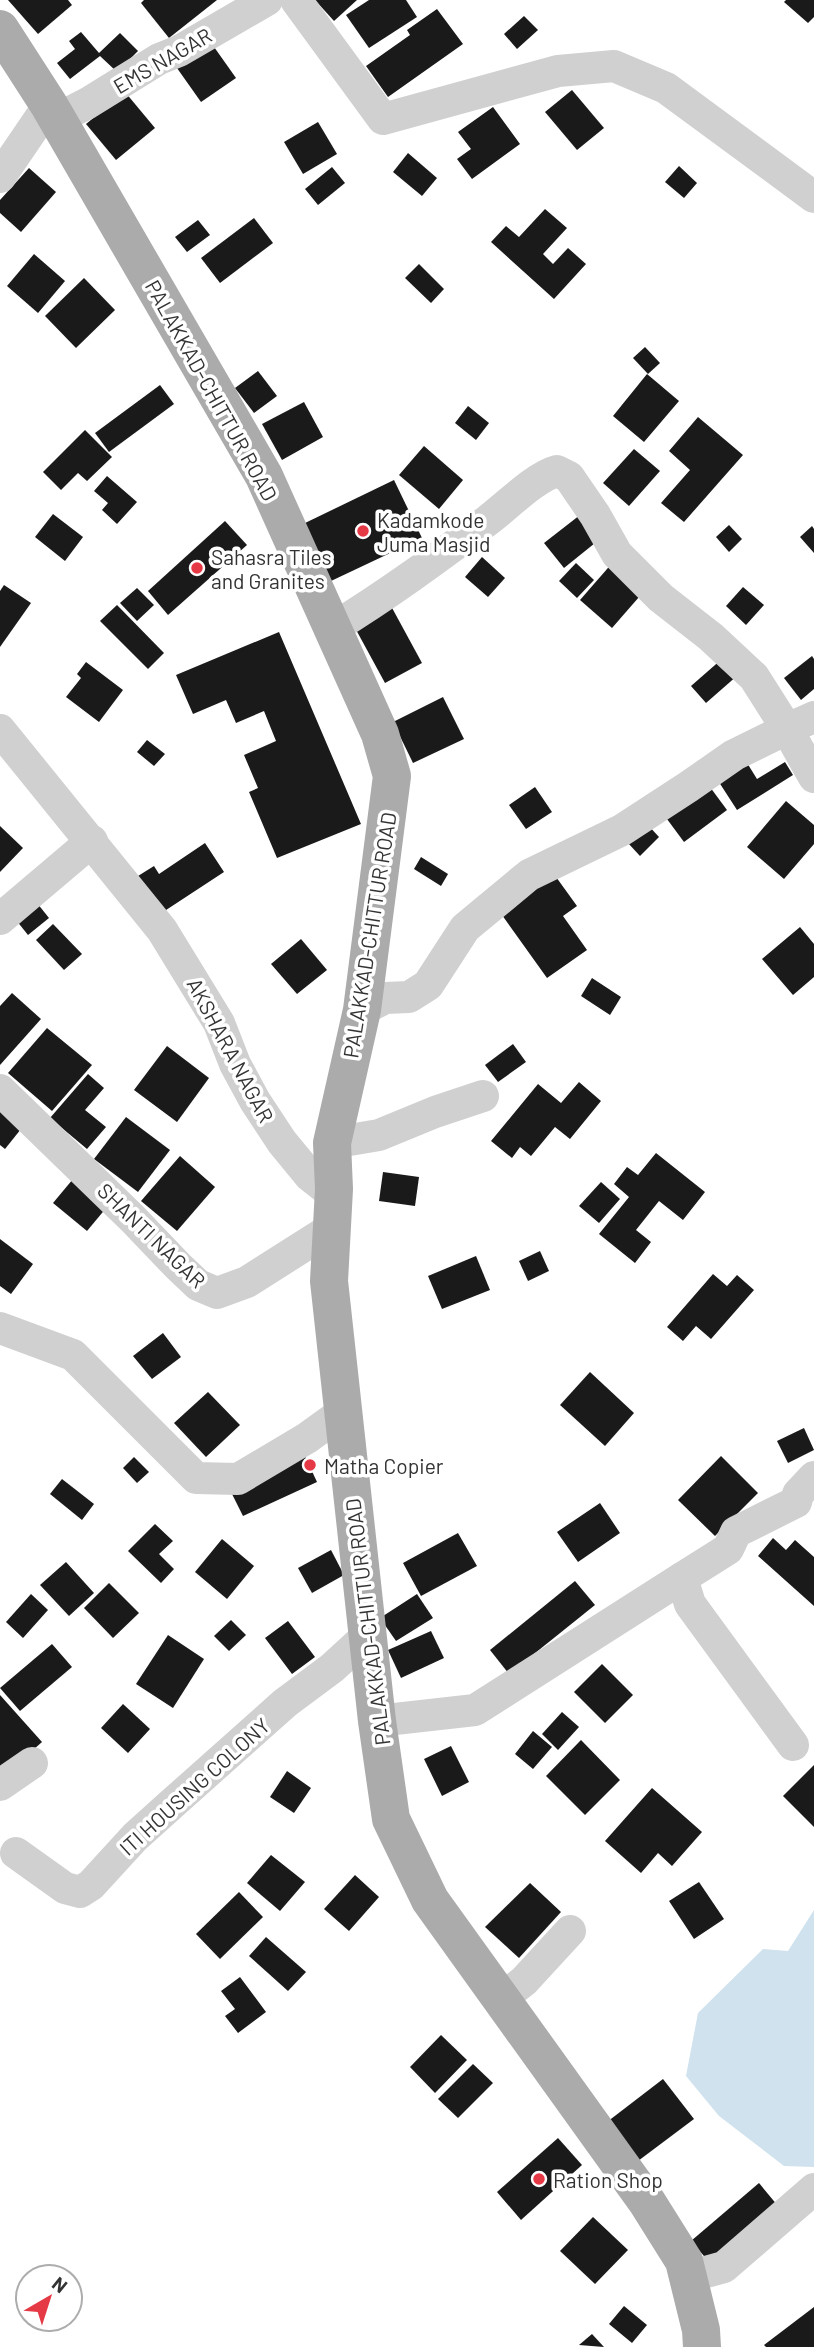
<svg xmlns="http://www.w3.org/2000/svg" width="814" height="2347" font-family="Barlow,sans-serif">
<rect width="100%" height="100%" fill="#fff"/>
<!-- water -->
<polygon fill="#cfe2ee" points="814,1910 814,2167 784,2166 719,2116 686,2076 698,2013 763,1949 788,1951"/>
<!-- building -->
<g fill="#1a1a1a">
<polygon points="8,0 68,0 72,5 38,34"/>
<polygon points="144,0 217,0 169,38 141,3"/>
<polygon points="315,0 357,0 334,21"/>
<polygon points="369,0 406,0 417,17 369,48 346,15"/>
<polygon points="786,0 814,0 814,17 808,23 784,2"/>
<polygon points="437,9 463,44 388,97 366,66 410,35 407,30"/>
<polygon points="524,16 538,30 517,49 504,34"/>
<polygon points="81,32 99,53 120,33 138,51 117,72 100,56 70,79 57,63 75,49 69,41"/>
<polygon points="207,37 236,78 201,102 172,61"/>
<polygon points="572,90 604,128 577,150 545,112"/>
<polygon points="125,92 155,128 116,160 86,124"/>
<polygon points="493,107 520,144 472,179 457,159 471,149 458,132"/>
<polygon points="318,122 337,154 303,174 284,142"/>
<polygon points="408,153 437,178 422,196 393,172"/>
<polygon points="679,166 697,183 684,198 665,182"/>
<polygon points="332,167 345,183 318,205 305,189"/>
<polygon points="29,168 56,192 21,232 0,213 0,200"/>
<polygon points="545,209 567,228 543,254 553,264 568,248 586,264 554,299 491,242 506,226 519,237"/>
<polygon points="254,218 273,243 220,283 201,258"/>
<polygon points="198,220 210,235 187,252 175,237"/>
<polygon points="34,254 65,281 38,313 7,286"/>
<polygon points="419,264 444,289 431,303 405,278"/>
<polygon points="84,278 115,310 76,348 45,316"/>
<polygon points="645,347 660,363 648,374 633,358"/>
<polygon points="258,371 277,396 254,413 235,388"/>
<polygon points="647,374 679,401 644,442 613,416"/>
<polygon points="160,385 174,404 109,452 95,433"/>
<polygon points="304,402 323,437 282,460 262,424"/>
<polygon points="468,406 489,423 476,440 455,423"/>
<polygon points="698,417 743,455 684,522 661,503 690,470 669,451"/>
<polygon points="85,430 112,457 87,481 78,473 61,490 43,472"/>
<polygon points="424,446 463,480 439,509 399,475"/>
<polygon points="634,449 660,471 629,506 603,483"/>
<polygon points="107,476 137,502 117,524 102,510 108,503 94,491"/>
<polygon points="394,480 422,538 331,581 303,524"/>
<polygon points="53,514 83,537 65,561 35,537"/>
<polygon points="580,515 600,539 564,568 544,543"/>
<polygon points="225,521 247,545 168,615 148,591"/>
<polygon points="729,525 742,539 729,552 716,537"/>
<polygon points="812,526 814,529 814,553 800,537"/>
<polygon points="482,557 505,578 488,597 465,577"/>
<polygon points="614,561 646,589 612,628 580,600"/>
<polygon points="576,563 594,580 577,598 559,581"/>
<polygon points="4,585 31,603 0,647 0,591"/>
<polygon points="743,587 764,605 746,625 726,606"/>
<polygon points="137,588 154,605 137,621 120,603"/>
<polygon points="117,605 164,653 148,669 100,621"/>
<polygon points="391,606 422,663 385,683 354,626"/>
<polygon points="279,632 361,824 277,858 249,792 258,788 244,755 276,741 264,711 236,723 226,700 193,714 176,675"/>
<polygon points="812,656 814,659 814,689 801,700 784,678"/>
<polygon points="723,658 738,675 706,703 691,686"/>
<polygon points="86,662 123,690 99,722 66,697 81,678 77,674"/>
<polygon points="443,697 464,739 413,763 393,722"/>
<polygon points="147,740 165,754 154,766 137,752"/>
<polygon points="744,758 757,779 785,762 793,775 737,810 715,776"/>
<polygon points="707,783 727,810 684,842 664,815"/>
<polygon points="535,787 552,812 526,829 509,805"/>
<polygon points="786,801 814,825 814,844 784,879 747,847"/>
<polygon points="647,824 659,837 640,856 628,843"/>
<polygon points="0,826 23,848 0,872"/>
<polygon points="205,843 224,872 163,912 138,876 154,866 159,874"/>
<polygon points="421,857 448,874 441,886 414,869"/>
<polygon points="551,870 577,906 563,916 587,950 547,978 497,908"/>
<polygon points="33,898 49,918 28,935 12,915"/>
<polygon points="53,924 82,954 64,970 36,940"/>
<polygon points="800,927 814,944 814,977 793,995 762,959"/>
<polygon points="301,939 327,970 297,994 271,964"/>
<polygon points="592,978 621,997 610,1015 581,996"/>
<polygon points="12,993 41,1019 0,1065 0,1006"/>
<polygon points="47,1028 92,1065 52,1111 8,1073"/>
<polygon points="513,1044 526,1062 498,1082 485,1065"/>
<polygon points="167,1046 209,1078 177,1122 134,1090"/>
<polygon points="88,1074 104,1088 85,1110 106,1127 87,1149 50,1118"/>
<polygon points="579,1082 601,1101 570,1139 555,1127 531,1156 520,1147 512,1158 491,1141 538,1084 561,1103"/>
<polygon points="0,1097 29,1119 5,1149 0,1145"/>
<polygon points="126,1117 170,1150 138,1192 94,1159"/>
<polygon points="656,1153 705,1192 683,1220 659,1201 636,1230 651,1242 635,1263 599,1234 629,1197 614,1184 627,1167 638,1175"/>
<polygon points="180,1156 215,1187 177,1231 141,1201"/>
<polygon points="383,1172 419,1177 415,1206 379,1201"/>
<polygon points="73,1179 107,1207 87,1231 53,1203"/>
<polygon points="601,1182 620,1199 599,1223 579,1206"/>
<polygon points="0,1239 33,1264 11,1294 0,1286"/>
<polygon points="540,1251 549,1271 528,1281 519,1261"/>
<polygon points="476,1256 490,1290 442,1309 428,1276"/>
<polygon points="713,1274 727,1286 737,1275 754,1290 711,1339 696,1326 683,1341 667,1327"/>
<polygon points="163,1333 181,1357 152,1379 133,1356"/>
<polygon points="590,1372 634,1413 605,1446 560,1405"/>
<polygon points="208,1392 240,1425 206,1457 174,1423"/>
<polygon points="804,1428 814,1450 788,1463 777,1441"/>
<polygon points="304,1454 317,1482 243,1516 229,1488"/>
<polygon points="721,1456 758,1493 715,1536 678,1500"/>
<polygon points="134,1457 149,1472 137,1483 123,1468"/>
<polygon points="62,1479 94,1504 82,1520 50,1494"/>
<polygon points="600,1503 620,1533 578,1562 557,1532"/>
<polygon points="155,1524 173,1541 159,1554 174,1569 161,1583 128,1551"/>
<polygon points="458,1533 477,1566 421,1596 403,1563"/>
<polygon points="773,1538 786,1550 795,1540 814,1557 814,1606 758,1556"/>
<polygon points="222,1539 254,1566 227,1599 195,1572"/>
<polygon points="331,1550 344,1575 312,1593 298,1568"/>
<polygon points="66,1562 94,1593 69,1616 40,1585"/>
<polygon points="575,1581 595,1605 509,1674 490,1650"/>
<polygon points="109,1583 139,1613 113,1638 84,1608"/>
<polygon points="31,1594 48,1610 23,1638 6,1622"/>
<polygon points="417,1594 433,1618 396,1641 380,1618"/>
<polygon points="231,1620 246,1635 229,1651 214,1636"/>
<polygon points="288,1621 315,1657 292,1674 265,1638"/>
<polygon points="431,1631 444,1658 401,1678 388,1650"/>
<polygon points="168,1635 204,1659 173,1708 136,1684"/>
<polygon points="52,1644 72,1667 20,1711 0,1688"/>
<polygon points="602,1664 633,1695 605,1723 574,1692"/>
<polygon points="0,1695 42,1742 5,1775 0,1769"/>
<polygon points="123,1704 150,1729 128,1753 101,1728"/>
<polygon points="562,1712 579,1727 558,1750 542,1734"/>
<polygon points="533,1731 552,1747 533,1769 515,1754"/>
<polygon points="581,1740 620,1780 585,1815 546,1776"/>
<polygon points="451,1746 469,1782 442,1796 424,1759"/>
<polygon points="814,1765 814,1827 783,1796"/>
<polygon points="287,1771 311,1788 294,1813 270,1797"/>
<polygon points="652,1788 702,1832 672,1866 658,1853 641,1873 605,1841"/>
<polygon points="271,1855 305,1882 280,1911 247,1883"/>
<polygon points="355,1875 379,1897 349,1931 324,1909"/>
<polygon points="699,1882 724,1919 694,1939 669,1901"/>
<polygon points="530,1883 561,1912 519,1958 485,1927"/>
<polygon points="239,1892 263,1917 220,1959 196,1934"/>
<polygon points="266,1937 306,1972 288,1991 249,1956"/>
<polygon points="240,1977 266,2012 238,2033 225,2016 235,2009 221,1991"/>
<polygon points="441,2035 467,2060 435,2093 410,2067"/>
<polygon points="473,2064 493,2083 458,2118 438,2099"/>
<polygon points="663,2079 694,2119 638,2161 607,2122"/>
<polygon points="558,2138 582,2165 521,2220 497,2192"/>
<polygon points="759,2183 778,2206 710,2263 691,2241"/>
<polygon points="593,2217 628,2250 595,2284 560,2251"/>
<polygon points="624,2306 647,2325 632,2343 609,2324"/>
<polygon points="814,2307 814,2347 766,2347 764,2345"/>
<polygon points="592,2334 604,2347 579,2345"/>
</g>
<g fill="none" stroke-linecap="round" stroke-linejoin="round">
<!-- minor -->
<g stroke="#d0d0d0" stroke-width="32">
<polyline points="296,0 383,119 558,71 614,66 666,88 814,197"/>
<polyline points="57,119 88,103 159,59 179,51 267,0"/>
<polyline points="0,177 49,105"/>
<path d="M333 628C387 595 436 559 487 521 507 506 535 477 557 471L569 477 595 515 617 554 661 598 711 637 754 677 787 729 814 717"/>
<polyline points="0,730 162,930 219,1023 235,1064 255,1101 282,1142 310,1176 334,1195"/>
<polyline points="0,919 92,841"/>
<polyline points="362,1010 385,998 409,997 428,985 465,928 529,875 622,830 688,787 734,755 787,729 814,777"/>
<polyline points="0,1090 133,1219 178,1266 198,1285 217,1293 247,1282 332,1228"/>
<polyline points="332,1143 379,1135 435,1112 483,1096"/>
<polyline points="0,1328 73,1355 196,1478 238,1479 307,1438 343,1412"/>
<polyline points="377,1721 475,1710 682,1578"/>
<polyline points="793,1745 690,1604 682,1578 728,1549 736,1532 796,1502 798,1494 814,1477"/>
<polyline points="0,1785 32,1763"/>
<polyline points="16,1853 65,1888 80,1892 91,1885 135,1837 175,1801 285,1703 332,1668 368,1635"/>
<polyline points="501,1999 524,1981 570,1931"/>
<polyline points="688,2277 724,2267 814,2189"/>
</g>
<!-- major -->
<polyline stroke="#ababab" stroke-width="38" points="0,29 49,105 264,476 380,734 392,776 362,1010 332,1143 334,1189 329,1281 377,1721 391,1819 430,1900 647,2202 684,2261 701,2330 702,2347"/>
</g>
<!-- markers -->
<g fill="#e63946" stroke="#fff" stroke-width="2.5">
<circle cx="363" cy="531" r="7"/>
<circle cx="197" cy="568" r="7"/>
<circle cx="310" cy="1465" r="7"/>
<circle cx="539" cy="2179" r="7"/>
</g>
<g text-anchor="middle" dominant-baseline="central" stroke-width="7" stroke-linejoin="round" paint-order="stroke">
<!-- street labels -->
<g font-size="21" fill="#333" stroke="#fff">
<text transform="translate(162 60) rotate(-30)">EMS NAGAR</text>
<text transform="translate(212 390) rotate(61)">PALAKKAD-CHITTUR ROAD</text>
<text transform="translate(369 935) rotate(-81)">PALAKKAD-CHITTUR ROAD</text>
<text transform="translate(231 1050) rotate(62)">AKSHARA NAGAR</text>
<text transform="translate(152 1235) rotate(44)">SHANTI NAGAR</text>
<text transform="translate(367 1622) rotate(-97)">PALAKKAD-CHITTUR ROAD</text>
<text transform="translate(194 1786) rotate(-42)">ITI HOUSING COLONY</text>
</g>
<!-- poi labels -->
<g font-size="21" fill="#333" stroke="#fff" text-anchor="start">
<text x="377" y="519">Kadamkode<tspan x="377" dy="24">Juma Masjid</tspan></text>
<text x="211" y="556">Sahasra Tiles<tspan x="211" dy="24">and Granites</tspan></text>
<text x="324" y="1465">Matha Copier</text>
<text x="553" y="2179">Ration Shop</text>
</g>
</g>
<!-- north arrow -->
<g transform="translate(49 2298) rotate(39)"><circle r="33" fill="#ffffff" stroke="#adadad" stroke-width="2"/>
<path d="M0-5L12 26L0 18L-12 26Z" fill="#e63946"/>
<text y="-10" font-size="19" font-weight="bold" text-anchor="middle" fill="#333333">N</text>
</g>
</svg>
